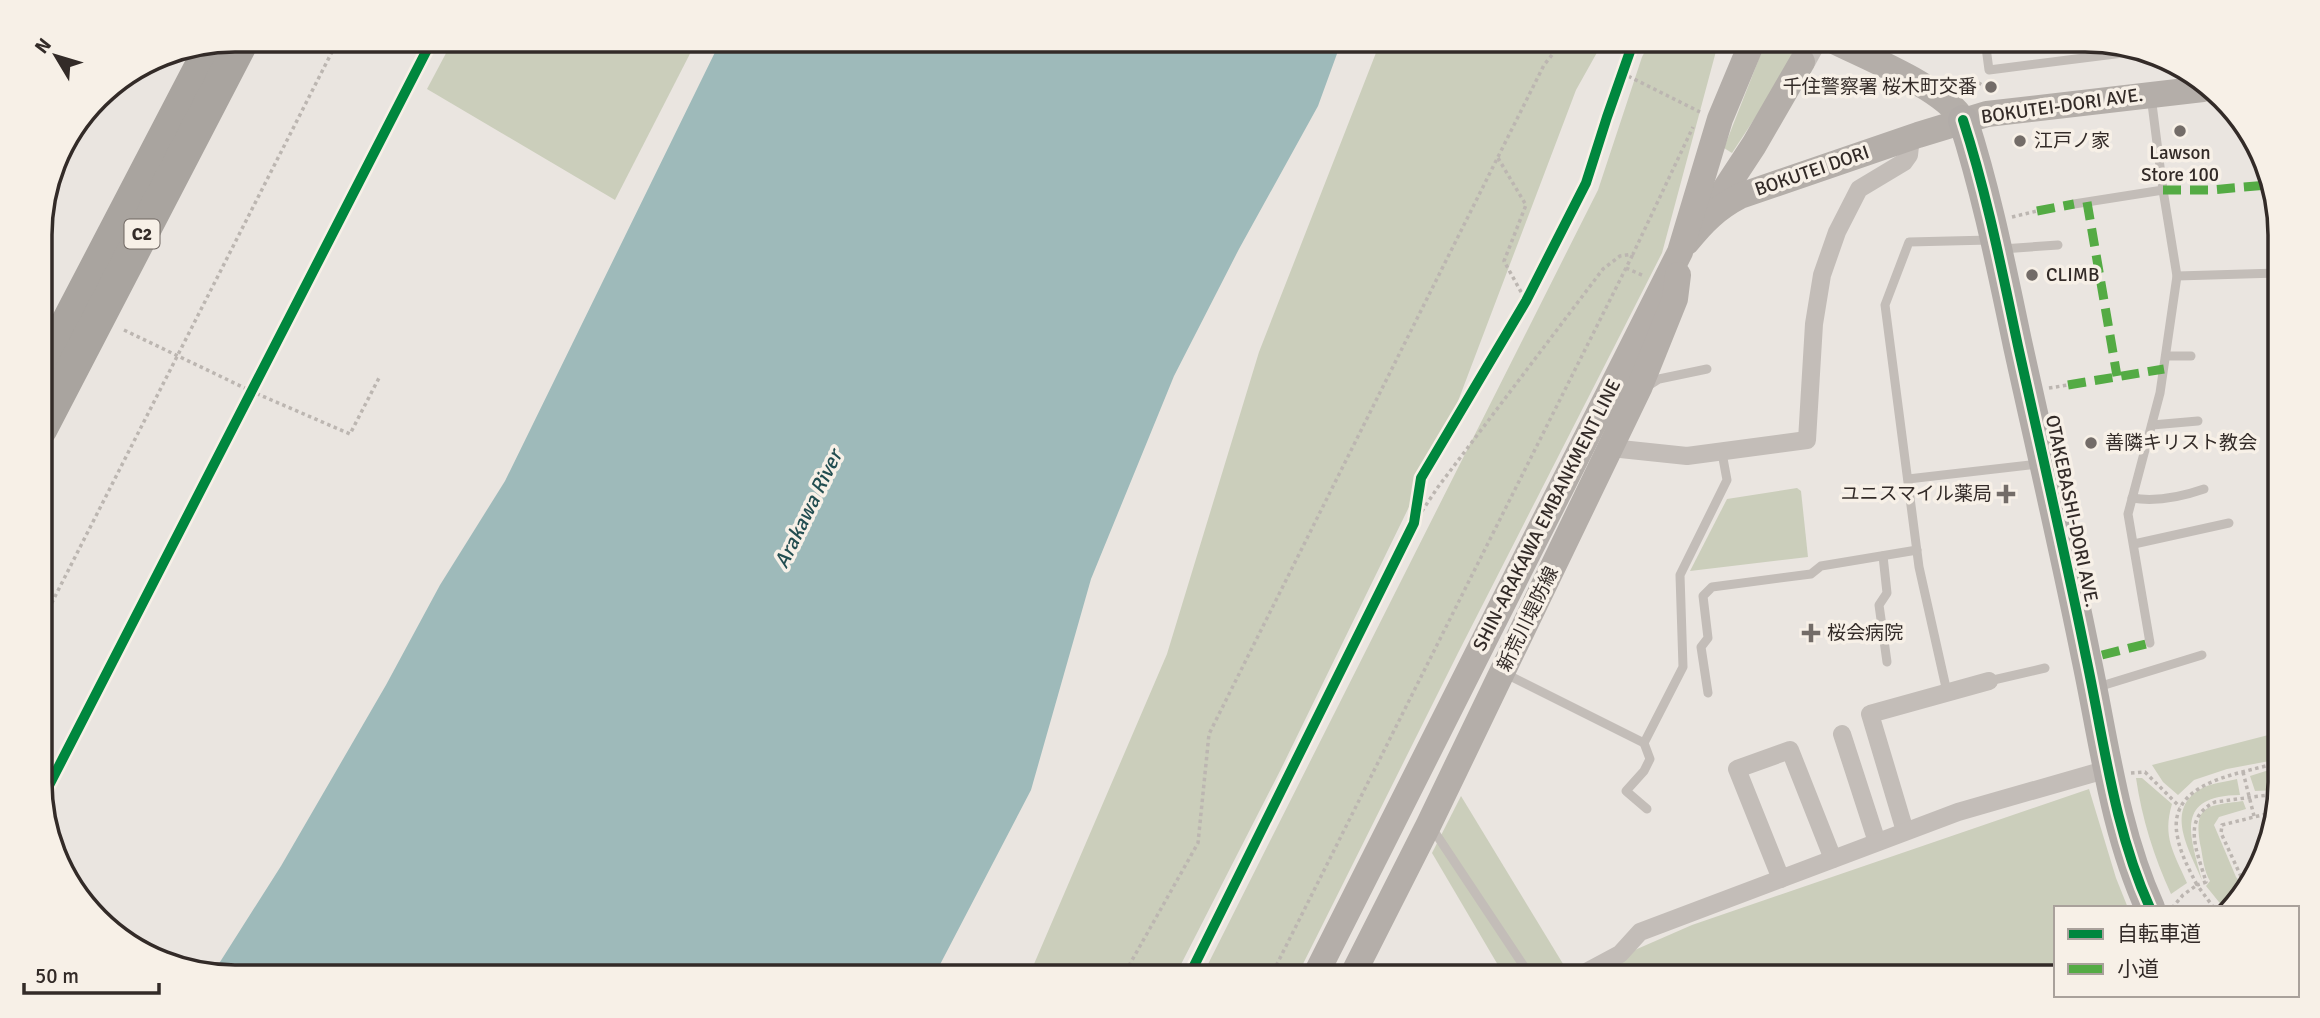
<svg xmlns="http://www.w3.org/2000/svg" width="2320" height="1018" font-family="Signika,'Noto Sans JP',sans-serif">
<rect width="100%" height="100%" fill="#eae5e0"/>
<!-- green -->
<g fill="#cbcebb">
<polygon points="453,40 697,40 615,200 427,89"/>
<polygon points="1381,40 1604,40 1576,90 1449,425 1281,769 1174,978 1028,978 1167,654 1259,352"/>
<polygon points="1651,40 1719,40 1662,253 1458,653 1296,978 1201,978 1598,190 1642,57"/>
<polygon points="1779,45 1797,54 1732,153 1724,148 1762,51"/>
<polygon points="1797,488 1801,491 1808,557 1690,571 1727,499"/>
<polygon points="2280,732 2280,759 2227,769 2194,780 2178,795 2163,782 2152,765"/>
<polygon points="2269,770 2280,770 2278,790 2255,791 2250,776"/>
<path d="M2136 778H2142L2172 804C2162 837 2174 853 2187 883L2171 894C2154 857 2142 819 2136 778Z"/>
<path d="M2237 779 2240 795C2174 796 2190 834 2202 880 2191 853 2164 811 2199 790 2209 783 2226 782 2237 779Z"/>
<polygon points="2089,789 2116,878 2128,908 2056,908 2056,977 1589,977 1637,949 1692,925"/>
<polygon points="1461,796 1571,977 1505,977 1432,853"/>
<path d="M2243 801 2246 809 2219 817 2214 825 2236 877 2242 885 2223 907 2206 886 2210 881C2204 871 2203 859 2201 848 2193 805 2205 806 2243 801Z"/>
</g>
<!-- water -->
<polygon fill="#9ebaba" points="721,40 1342,40 1318,106 1239,249 1174,376 1091,579 1031,790 933,978 235,978 213,973 281,866 386,685 440,585 505,481"/>
<g fill="none" stroke-linecap="round" stroke-linejoin="round">
<!-- secondary-tunnel -->
<polyline stroke="#c5c0bb" stroke-width="26" stroke-dasharray="26 13" stroke-linecap="butt" points="1802,62 1814,40"/>
<!-- path -->
<g stroke="#bcb6b1" stroke-width="3.5" stroke-dasharray="3.5 3.5" stroke-linecap="butt">
<polyline points="1622,73 1700,112"/>
<polyline points="1975,91 1982,80"/>
<polyline points="1498,158 1526,205 1504,261 1526,301"/>
<polyline points="2012,217 2037,211"/>
<polyline points="1626,268 1644,276"/>
<polyline points="124,330 253,392 350,434 380,376"/>
<polyline points="2049,388 2068,385"/>
<polyline points="1414,523 1438,487 1603,269 1620,256 1633,254 1693,127"/>
<polyline points="42,622 338,40"/>
<polyline points="2243,772 2254,816"/>
<polyline points="2131,773 2145,772 2180,807"/>
<polyline points="2244,883 2221,833 2222,825 2274,812"/>
<path d="M2172 908 2183 895 2197 885C2190 871 2181 855 2178 839 2164 783 2235 775 2273 764L2280 765"/>
<path d="M2214 908 2197 885 2206 882C2198 853 2180 819 2215 802L2268 795 2277 796"/>
<polyline points="1122,978 1198,843 1209,734 1544,65 1564,40"/>
<polyline points="1270,978 1633,254"/>
</g>
<!-- lane -->
<g stroke="#c3bdb8" stroke-width="9">
<polyline points="1985,40 1989,70 2139,51"/>
<polyline points="2074,204 2163,190"/>
<polyline points="2002,249 2058,245"/>
<polyline points="2177,276 2278,273"/>
<polyline points="2166,356 2191,356"/>
<polyline points="1648,386 1659,379 1707,369"/>
<polyline points="2152,425 2198,421"/>
<polyline points="1908,479 2039,464"/>
<path d="M2132 498C2156 502 2181 497 2204 489"/>
<polyline points="2134,544 2229,523"/>
<polyline points="1883,556 1887,593 1879,605 1887,662"/>
<polyline points="2150,643 2128,514 2160,393 2177,276 2163,190 2151,96"/>
<polyline points="1504,673 1644,743 1683,667 1680,575 1727,480 1722,453"/>
<polyline points="1989,681 2045,668"/>
<polyline points="2098,687 2202,655"/>
<polyline points="1947,692 1919,567 1885,305 1909,242 1990,240"/>
<polyline points="1708,693 1701,647 1708,638 1703,596 1712,587 1811,574 1821,566 1917,550"/>
<polyline points="1644,743 1650,759 1644,771 1626,791 1647,809"/>
<polyline points="1432,828 1531,977"/>
</g>
<!-- street -->
<g stroke="#c3bdb8" stroke-width="18">
<polyline points="1611,448 1687,456 1807,440 1814,324 1822,275 1837,232 1859,189 1904,162 1909,155 1911,137"/>
<polyline points="1842,734 1877,842"/>
<polyline points="1905,831 1870,714 1989,681"/>
<polyline points="1781,879 1737,769 1790,750 1833,859"/>
<polyline points="1577,977 1620,954 1640,932 1958,812 2108,769"/>
</g>
<!-- secondary -->
<g stroke="#b4aea9" stroke-width="26">
<path d="M1832 40C1868 58 1944 88 1963 120"/>
<polyline points="1714,206 1754,145 1802,62"/>
<path d="M1687 242C1703 222 1717 208 1740 196L1918 135 1987 114 2203 89"/>
<polyline points="1314,978 1680,252 1720,119 1753,40"/>
<polyline points="1351,978 1429,824 1640,386 1675,299 1678,275"/>
</g>
<!-- primary -->
<path stroke="#b2aca8" stroke-width="30" d="M1963 120C1987 194 2002 271 2018 346 2041 450 2065 553 2086 657 2104 741 2114 829 2150 908"/>
<!-- highway -->
<g stroke="#a9a49f" stroke-width="33">
<polyline points="41,373 212,45"/>
<polyline points="41,429 243,40"/>
</g>
<!-- quiet -->
<g stroke="#54ab44" stroke-width="9" stroke-dasharray="18 9" stroke-linecap="butt">
<polyline points="2163,190 2210,190 2268,185"/>
<polyline points="2087,202 2117,376"/>
<polyline points="2037,211 2074,204"/>
<polyline points="2068,385 2164,369"/>
<polyline points="2102,655 2150,643"/>
</g>
<defs>
<g id="cycleway">
<path d="M1963 120C1987 194 2002 271 2018 346 2041 450 2065 553 2086 657 2104 741 2114 829 2150 908"/>
<polyline points="42,799 432,40"/>
<polyline points="1188,978 1414,523 1421,478 1526,301 1586,183 1607,117 1634,40"/>
</g>
</defs>
<!-- cycleway casing -->
<use href="#cycleway" stroke="#f7f0e7" stroke-width="15"/>
<!-- cycleway -->
<use href="#cycleway" stroke="#00873e" stroke-width="10"/>
</g>
<!-- markers -->
<g fill="#736c68" stroke="#f7f0e7" stroke-width="2.5">
<circle cx="1991" cy="87" r="7"/>
<circle cx="2180" cy="131" r="7"/>
<circle cx="2020" cy="141" r="7"/>
<circle cx="2032" cy="275" r="7"/>
<circle cx="2091" cy="443" r="7"/>
<path d="M2002.5 483.5h7v7h7v7h-7v7h-7v-7h-7v-7h7z"/>
<path d="M1807.5 622.5h7v7h7v7h-7v7h-7v-7h-7v-7h7z"/>
</g>
<g text-anchor="middle" dominant-baseline="central" stroke-width="7" stroke-linejoin="round" paint-order="stroke">
<!-- shield labels -->
<rect fill="#f7f0e7" stroke="#6e6661" stroke-width="2" x="124.5" y="219.5" width="35" height="29" rx="5"/>
<g font-size="18" font-weight="bold" fill="#332b28">
<text x="142" y="234">C2</text>
</g>
<!-- poi labels -->
<g font-size="19" fill="#332b28" stroke="#f7f0e7" text-anchor="start">
<text x="1977" y="87" text-anchor="end">千住警察署 桜木町交番</text>
<text x="2034" y="141">江戸ノ家</text>
<text x="2180" y="153" text-anchor="middle">Lawson<tspan x="2180" dy="22">Store 100</tspan></text>
<text x="2046" y="275">CLIMB</text>
<text x="2105" y="443">善隣キリスト教会</text>
<text x="1992" y="494" text-anchor="end">ユニスマイル薬局</text>
<text x="1827" y="633">桜会病院</text>
</g>
<!-- street labels -->
<g font-size="19" fill="#332b28" stroke="#f7f0e7">
<text transform="translate(2062 106) rotate(-8)">BOKUTEI-DORI AVE.</text>
<text transform="translate(1812 171) rotate(-19)">BOKUTEI DORI</text>
<text transform="translate(2072 511) rotate(78)">OTAKEBASHI-DORI AVE.</text>
<text transform="translate(1547 515) rotate(-63)">SHIN-ARAKAWA EMBANKMENT LINE</text>
<text transform="translate(1528 619) rotate(-64)">新荒川堤防線</text>
</g>
<!-- water labels -->
<g font-size="21" font-style="italic" fill="#224d50" stroke="#f7f0e7">
<text transform="translate(808 509) rotate(-64)">Arakawa River</text>
</g>
</g>
<!-- crop -->
<path d="M0 0H2320V1018H0ZM235 52H2085A183 183 0 0 1 2268 235V782A183 183 0 0 1 2085 965H235A183 183 0 0 1 52 782V235A183 183 0 0 1 235 52Z" fill="#f7f0e7" fill-rule="evenodd"/>
<path fill="none" stroke="#332b28" stroke-width="3.5" d="M235 52H2085A183 183 0 0 1 2268 235V782A183 183 0 0 1 2085 965H235A183 183 0 0 1 52 782V235A183 183 0 0 1 235 52Z"/>
<!-- legend -->
<rect x="2054" y="906" width="245" height="91" fill="#f7f0e7" stroke="#a9a19b" stroke-width="2"/>
<rect x="2068" y="929" width="35" height="10" fill="#00873e" stroke="#a9a19b" stroke-width="2"/>
<text x="2117" y="941" font-size="21" fill="#332b28">自転車道</text>
<rect x="2068" y="964" width="35" height="10" fill="#54ab44" stroke="#a9a19b" stroke-width="2"/>
<text x="2117" y="976" font-size="21" fill="#332b28">小道</text>
<!-- north arrow -->
<g transform="translate(56 56) rotate(308)" stroke="#f7f0e7" stroke-width="5" paint-order="stroke">
<path d="M0-5L12 26L0 18L-12 26Z" fill="#332b28"/>
<text y="-10" font-size="19" font-weight="bold" text-anchor="middle" fill="#332b28">N</text>
</g>
<!-- scale -->
<path d="M24 983v10h135v-10" fill="none" stroke="#332b28" stroke-width="3.5"/>
<text x="35" y="983" font-size="21" fill="#332b28" stroke="#f7f0e7" stroke-width="5" paint-order="stroke">50 m</text>
</svg>
